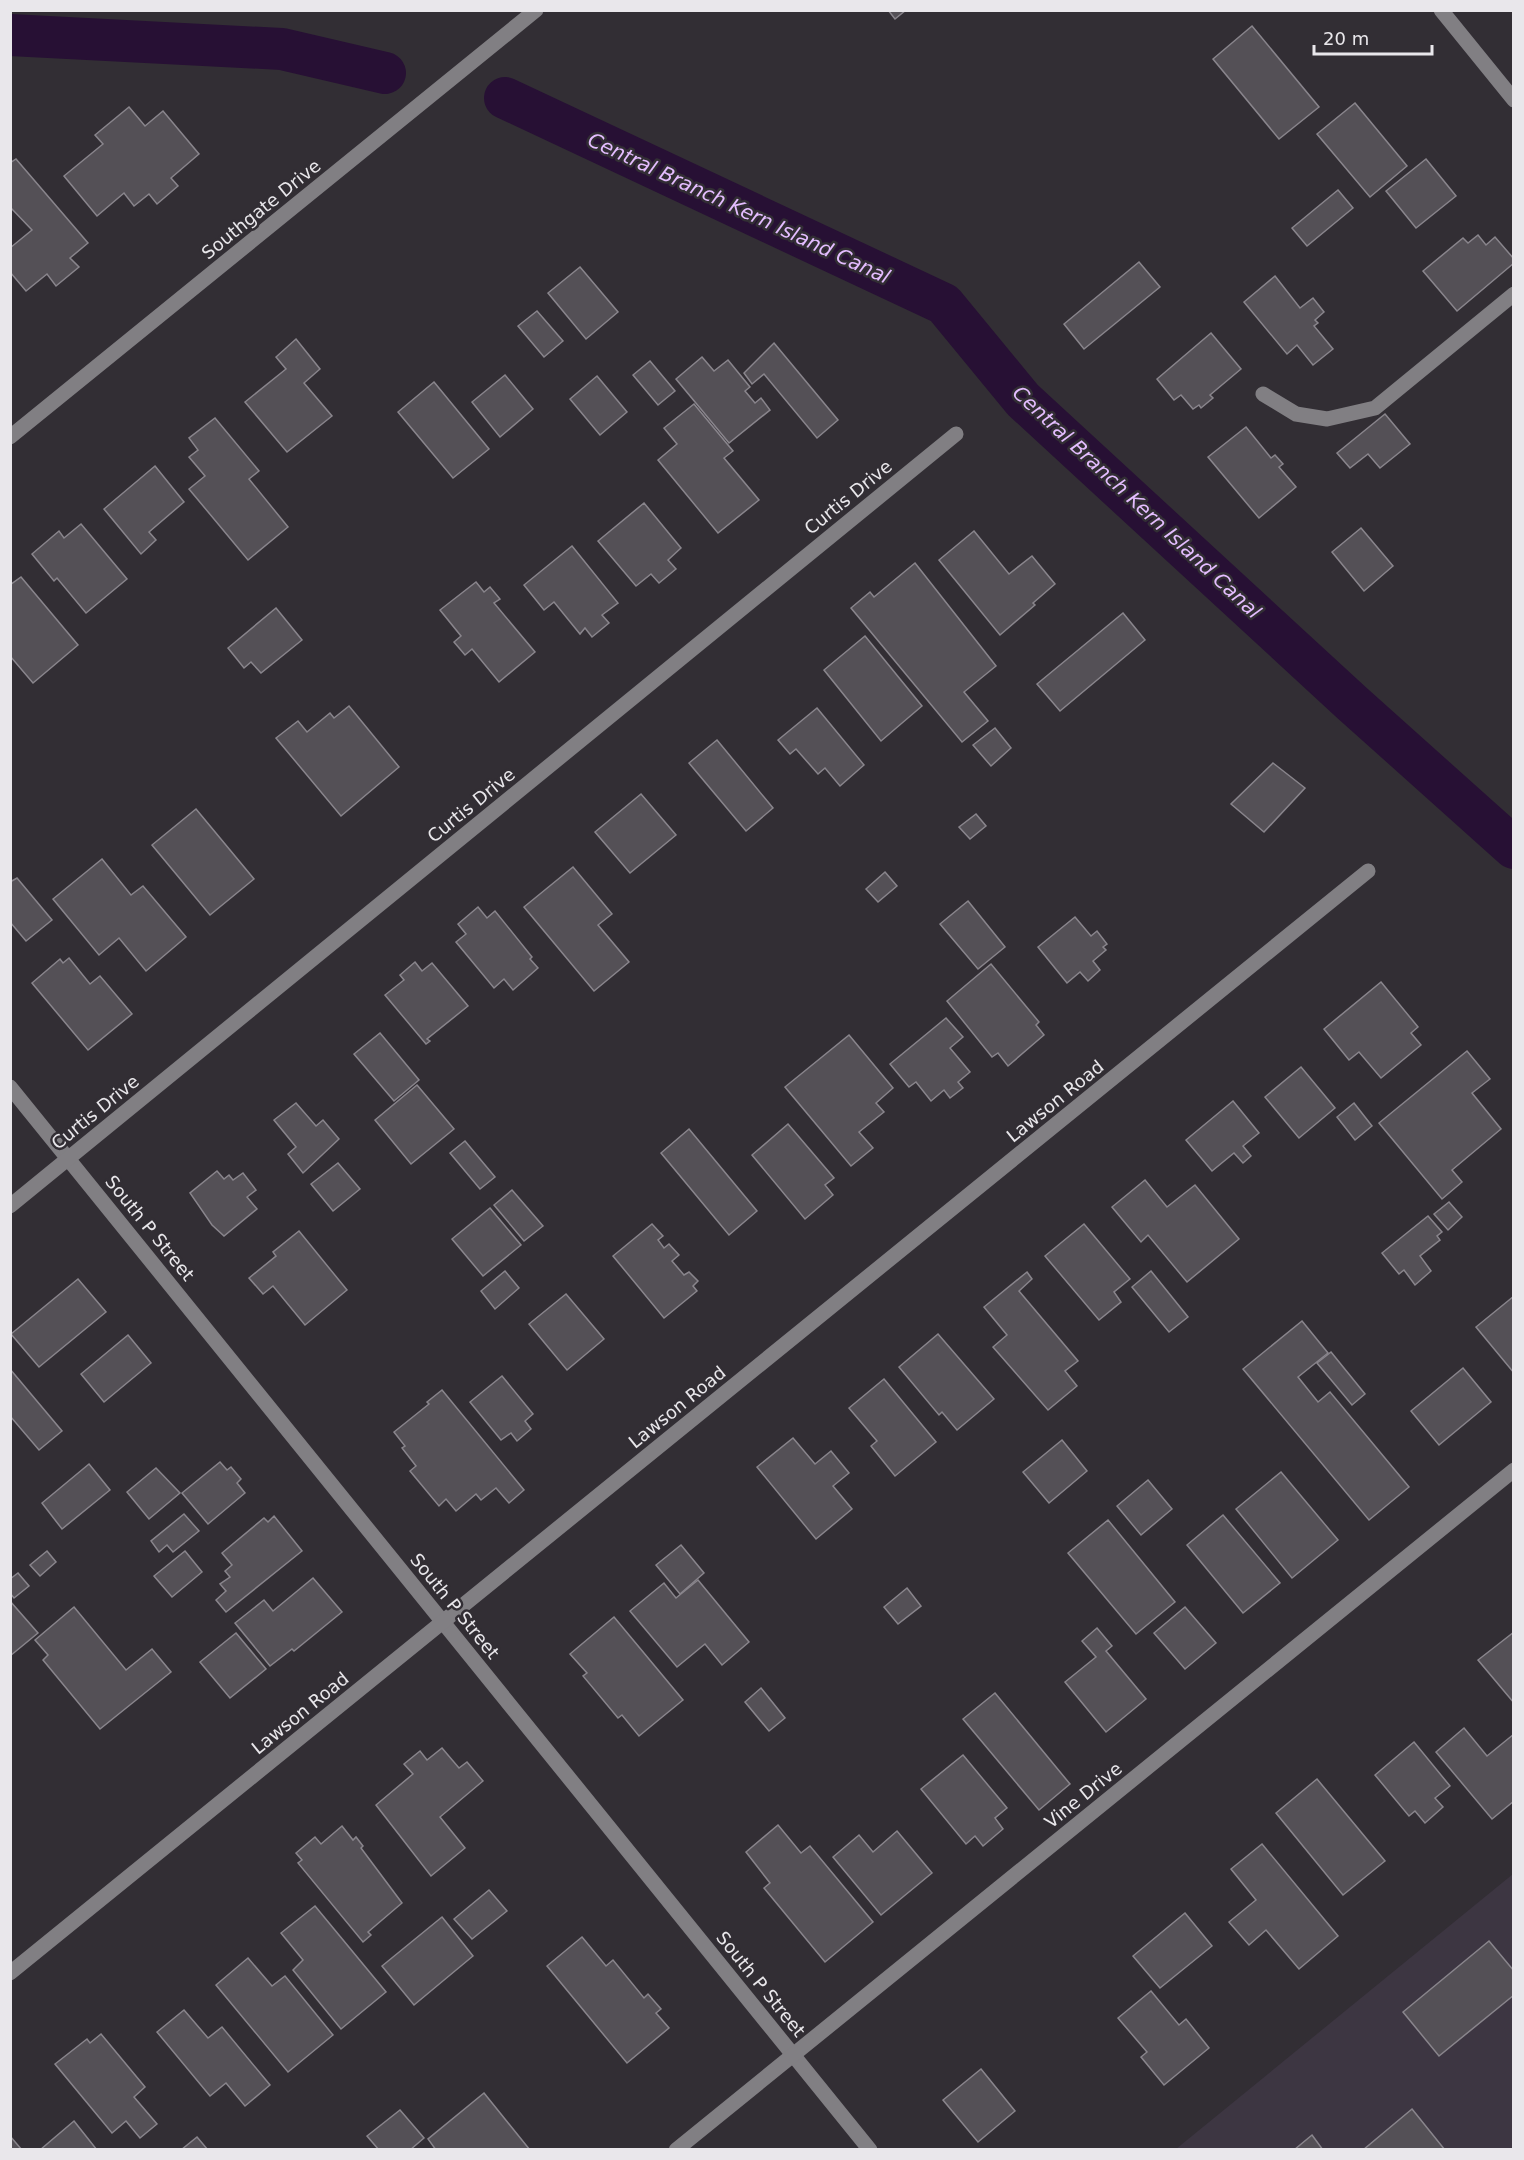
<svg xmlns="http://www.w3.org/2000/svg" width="1524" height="2160" font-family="'DejaVu Sans',sans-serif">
<rect width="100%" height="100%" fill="#322e34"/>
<!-- built -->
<polygon fill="#3d3642" points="1513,1874 1513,2149 1176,2149"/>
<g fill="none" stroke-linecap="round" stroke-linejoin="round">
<!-- canal -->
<g stroke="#271034" stroke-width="42">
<polyline points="10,35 282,49 385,73"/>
<polyline points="505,98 944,304 1023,400 1352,703 1514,848"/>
</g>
</g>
<!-- building -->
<g fill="#545056" stroke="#89858c" stroke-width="1.5">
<polygon points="888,10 906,10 895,19"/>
<polygon points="1252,26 1319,107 1279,139 1213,59"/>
<polygon points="1355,103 1407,166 1370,197 1317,134"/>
<polygon points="129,107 145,126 163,111 199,154 171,178 178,186 157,204 149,194 134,206 124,193 97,216 64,176 103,144 95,135"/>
<polygon points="16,159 88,243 70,258 79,267 56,286 47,274 26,291 10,272 10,248 32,230 10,207 10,163"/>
<polygon points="1426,159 1456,196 1416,228 1386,191"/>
<polygon points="1338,190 1353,208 1307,246 1292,228"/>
<polygon points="1478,235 1486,245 1495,237 1514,259 1514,263 1457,311 1423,271 1463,238 1468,243"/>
<polygon points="1139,262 1160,287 1084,349 1064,324"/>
<polygon points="580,267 618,312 586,339 548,293"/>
<polygon points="1275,276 1300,308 1313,298 1324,312 1315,320 1318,323 1314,326 1333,349 1313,365 1297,345 1287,354 1244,302"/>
<polygon points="537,311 563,341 544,357 518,326"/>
<polygon points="1211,333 1241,369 1210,395 1213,398 1201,408 1199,405 1193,409 1181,395 1174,400 1157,379"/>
<polygon points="296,339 320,369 304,383 332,416 287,452 245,402 286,369 276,357"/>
<polygon points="774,343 838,420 817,438 764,374 752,384 744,373"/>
<polygon points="702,357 714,371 728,360 750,387 745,391 755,403 761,398 770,410 729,443 676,379"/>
<polygon points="650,361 675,391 658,405 633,375"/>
<polygon points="505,375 533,409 500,437 472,402"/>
<polygon points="597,376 627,412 600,435 570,399"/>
<polygon points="434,382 489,449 453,478 398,412"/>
<polygon points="694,404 733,451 724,458 759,500 718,533 658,460 677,444 664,428"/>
<polygon points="1385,414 1410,444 1380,468 1368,454 1350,468 1337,453"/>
<polygon points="215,418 259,471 249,479 288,527 248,560 189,489 205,476 189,457 198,450 189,438"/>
<polygon points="1246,427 1271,458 1275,455 1283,464 1279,467 1296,487 1259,518 1208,457"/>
<polygon points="155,466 184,502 149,532 156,540 141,554 104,509"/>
<polygon points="644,503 681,548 668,560 676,569 659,583 651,574 636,586 598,541"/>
<polygon points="81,524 127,579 86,613 57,578 54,581 32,554 59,531 64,538"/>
<polygon points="1361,528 1393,566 1364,591 1332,552"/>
<polygon points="974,531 1009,574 1032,556 1055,584 1033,603 1035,605 1000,635 939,560"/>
<polygon points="572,546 618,603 602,615 609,623 592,637 585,628 580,634 554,602 544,610 524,585"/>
<polygon points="915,563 996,666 964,692 988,721 962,742 851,608 870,592 874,597"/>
<polygon points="21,577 78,645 33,683 10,656 10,585"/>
<polygon points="476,582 484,592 490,587 500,599 494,603 535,652 499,682 472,649 465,655 454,642 461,636 440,610"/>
<polygon points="276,608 302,640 261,673 251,662 244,668 228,648"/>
<polygon points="1123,613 1145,640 1060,711 1037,684"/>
<polygon points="865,636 922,706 881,741 824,670"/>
<polygon points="349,706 399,767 341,816 276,738 298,721 307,732 330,713 334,718"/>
<polygon points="817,708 864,765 840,786 825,768 818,774 796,749 790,754 778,740"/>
<polygon points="995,728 1011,748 991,766 973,745"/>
<polygon points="717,740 773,808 746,831 689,763"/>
<polygon points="1273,763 1305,788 1264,832 1231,804"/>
<polygon points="641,794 676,835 630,873 595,832"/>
<polygon points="196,809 254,879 210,915 152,845"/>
<polygon points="976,814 986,826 970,839 959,827"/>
<polygon points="102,859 131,895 143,886 186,937 146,971 119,938 99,955 53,899"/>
<polygon points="573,867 612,914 598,925 629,962 594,991 524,907"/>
<polygon points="885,872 897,886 878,902 866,889"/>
<polygon points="17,878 52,920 26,941 10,922 10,882"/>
<polygon points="968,901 1005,947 978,969 940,924"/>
<polygon points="478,907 487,918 495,911 532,957 530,959 538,968 513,990 504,979 494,988 456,942 466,934 458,924"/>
<polygon points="1075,917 1091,936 1097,931 1107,944 1103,947 1106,950 1093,961 1100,970 1088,981 1080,972 1067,983 1038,947"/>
<polygon points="69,958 90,984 100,976 132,1014 88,1050 32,983 60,959 63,963"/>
<polygon points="415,962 422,971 432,963 468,1006 427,1039 430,1041 426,1044 385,995 404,980 400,975"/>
<polygon points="991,964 1039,1022 1036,1025 1044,1035 1008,1066 998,1053 992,1057 947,1001"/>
<polygon points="1381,982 1418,1027 1411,1033 1421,1045 1381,1078 1359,1052 1349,1060 1324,1029"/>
<polygon points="946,1018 963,1037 950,1048 970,1072 958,1082 963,1088 950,1098 944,1090 931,1101 916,1082 909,1087 890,1064"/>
<polygon points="380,1033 419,1080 394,1101 354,1054"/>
<polygon points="849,1035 893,1088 876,1103 884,1112 859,1132 873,1148 851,1166 785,1087"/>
<polygon points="1467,1051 1490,1079 1472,1093 1501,1129 1452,1170 1462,1182 1442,1199 1379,1123"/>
<polygon points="1301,1067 1335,1108 1299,1138 1265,1097"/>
<polygon points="417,1085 454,1129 411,1164 375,1120"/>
<polygon points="1233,1101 1259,1133 1243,1146 1251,1156 1243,1163 1234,1153 1212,1171 1186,1140"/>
<polygon points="296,1103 316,1126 323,1120 339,1139 303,1173 288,1154 296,1147 274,1120"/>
<polygon points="1354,1103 1372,1126 1355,1140 1337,1117"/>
<polygon points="788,1124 834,1178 825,1185 833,1195 805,1219 752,1155"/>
<polygon points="689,1129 757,1211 729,1235 661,1153"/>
<polygon points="465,1141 495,1177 480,1189 450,1153"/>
<polygon points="338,1163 360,1189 333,1211 311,1184"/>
<polygon points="217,1171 224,1179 229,1175 233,1180 243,1173 256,1190 247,1197 257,1209 224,1236 212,1225 190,1193"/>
<polygon points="1145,1180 1167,1207 1195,1185 1239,1239 1187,1282 1148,1235 1141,1242 1112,1207"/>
<polygon points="512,1190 543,1226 524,1241 494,1205"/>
<polygon points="1449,1202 1462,1217 1448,1230 1434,1214"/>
<polygon points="490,1208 521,1245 483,1276 452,1239"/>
<polygon points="1428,1216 1442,1232 1437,1236 1440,1240 1420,1256 1431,1271 1415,1285 1404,1270 1399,1274 1382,1253"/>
<polygon points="652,1224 663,1236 658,1240 664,1248 669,1244 679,1255 672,1261 684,1275 689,1272 698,1281 693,1286 697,1291 664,1318 613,1256"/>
<polygon points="1084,1224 1130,1279 1114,1292 1121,1302 1099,1320 1045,1256"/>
<polygon points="299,1231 347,1290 305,1325 273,1286 263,1294 249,1278 276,1256 273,1252"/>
<polygon points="505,1271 519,1288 495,1309 481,1291"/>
<polygon points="1151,1271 1188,1317 1169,1332 1132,1287"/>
<polygon points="1027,1272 1032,1279 1019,1291 1078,1361 1065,1371 1077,1386 1048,1410 993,1347 1007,1335 984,1307"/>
<polygon points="78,1279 106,1312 39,1367 11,1334"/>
<polygon points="566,1294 604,1339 567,1370 529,1324"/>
<polygon points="1514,1296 1514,1373 1476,1327"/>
<polygon points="1302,1321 1328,1353 1298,1377 1318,1402 1330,1392 1409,1487 1369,1520 1243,1369"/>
<polygon points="938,1334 994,1399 957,1430 942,1412 939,1415 899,1367"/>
<polygon points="128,1335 151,1363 104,1402 81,1374"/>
<polygon points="1331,1352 1365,1394 1352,1405 1317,1363"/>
<polygon points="1463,1368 1491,1402 1439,1445 1411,1411"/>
<polygon points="10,1369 62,1431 39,1450 10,1416"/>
<polygon points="502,1376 533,1414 525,1421 531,1429 517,1441 511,1433 501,1440 470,1402"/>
<polygon points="884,1379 936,1442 895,1476 871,1446 877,1441 849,1408"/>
<polygon points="442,1390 524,1490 509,1503 496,1488 481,1500 476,1494 456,1511 446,1499 439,1506 410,1471 416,1466 402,1448 405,1446 394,1432 429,1404 427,1402"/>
<polygon points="793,1438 815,1464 831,1451 849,1473 833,1486 852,1509 816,1539 757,1467"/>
<polygon points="1062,1440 1087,1471 1049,1503 1023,1472"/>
<polygon points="220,1462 227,1470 231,1467 241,1479 237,1483 245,1493 208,1524 182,1493"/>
<polygon points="89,1464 110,1490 62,1529 42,1503"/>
<polygon points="156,1468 180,1493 149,1519 127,1492"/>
<polygon points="1281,1472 1338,1540 1292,1578 1236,1509"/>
<polygon points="1148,1480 1172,1509 1141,1535 1117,1506"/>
<polygon points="184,1514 199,1531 173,1552 167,1545 159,1552 151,1541"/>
<polygon points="1223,1515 1280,1583 1243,1613 1187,1545"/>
<polygon points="274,1516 302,1551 226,1612 216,1600 226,1591 220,1584 230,1577 225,1571 232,1565 222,1553 264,1518 268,1522"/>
<polygon points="1108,1520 1175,1602 1136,1634 1068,1553"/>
<polygon points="681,1545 704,1573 680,1594 656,1565"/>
<polygon points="47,1551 56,1562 40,1576 30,1565"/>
<polygon points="185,1551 202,1572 172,1597 154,1576"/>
<polygon points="18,1573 29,1586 14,1598 10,1593 10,1579"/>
<polygon points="313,1578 342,1612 294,1651 292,1649 270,1666 235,1623 264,1600 273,1611"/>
<polygon points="698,1580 749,1642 722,1665 705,1644 677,1667 630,1611 664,1583 676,1598"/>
<polygon points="907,1588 921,1606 898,1624 884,1607"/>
<polygon points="10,1601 38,1633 10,1656"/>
<polygon points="74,1607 126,1670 152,1649 171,1672 100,1729 43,1660 48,1655 35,1640"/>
<polygon points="1185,1607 1216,1643 1185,1669 1154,1633"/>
<polygon points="614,1617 683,1700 639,1736 622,1715 618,1718 583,1676 587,1673 570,1654"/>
<polygon points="1097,1628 1112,1646 1106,1651 1146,1699 1106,1732 1065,1682 1096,1657 1082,1641"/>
<polygon points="1514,1632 1514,1703 1478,1660"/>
<polygon points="236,1633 266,1669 230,1698 200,1662"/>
<polygon points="761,1688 785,1718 769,1731 745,1702"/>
<polygon points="995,1693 1070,1784 1039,1810 963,1719"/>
<polygon points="1464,1728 1487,1756 1514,1734 1514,1801 1492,1819 1436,1752"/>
<polygon points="1414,1742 1450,1786 1435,1798 1443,1807 1425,1823 1415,1811 1409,1816 1375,1775"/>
<polygon points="442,1748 459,1768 467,1762 483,1781 440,1817 465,1848 431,1876 376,1805 413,1774 404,1764 420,1751 427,1760"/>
<polygon points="963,1755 1007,1808 995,1818 1003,1829 983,1846 975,1836 966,1844 921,1789"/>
<polygon points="1317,1779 1385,1861 1343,1895 1276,1813"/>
<polygon points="778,1825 801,1853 810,1846 873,1922 825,1962 764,1888 770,1883 746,1852"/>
<polygon points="342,1826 353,1840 356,1837 363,1846 361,1848 402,1903 368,1932 371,1935 363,1942 298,1863 302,1860 296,1853 315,1837 321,1844"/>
<polygon points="897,1831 932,1873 881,1915 833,1857 859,1835 873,1852"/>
<polygon points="1262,1844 1338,1936 1299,1969 1266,1930 1249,1945 1229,1922 1256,1900 1231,1869"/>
<polygon points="489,1890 507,1911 472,1939 454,1919"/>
<polygon points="315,1906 386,1992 341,2029 293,1970 303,1960 281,1933"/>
<polygon points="1185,1913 1212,1946 1160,1988 1133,1956"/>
<polygon points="442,1917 473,1956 414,2005 382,1966"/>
<polygon points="582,1937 606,1966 613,1960 644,1998 648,1994 661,2009 656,2013 669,2028 627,2063 547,1966"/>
<polygon points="1489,1941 1514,1971 1514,1995 1439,2056 1403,2012"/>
<polygon points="248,1958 272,1986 285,1976 333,2035 288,2072 216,1985"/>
<polygon points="1151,1991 1179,2025 1186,2019 1209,2048 1164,2085 1141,2057 1147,2052 1118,2018"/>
<polygon points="184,2010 208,2038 222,2027 270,2085 245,2106 226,2083 210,2096 157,2032"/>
<polygon points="101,2034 145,2087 134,2097 157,2124 140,2138 126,2121 112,2133 55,2064 87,2039 90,2043"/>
<polygon points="981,2069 1015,2111 978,2142 943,2100"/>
<polygon points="484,2093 530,2150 436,2150 428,2139"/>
<polygon points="1412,2109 1445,2150 1363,2150"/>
<polygon points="400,2110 424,2138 410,2150 379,2150 367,2136"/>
<polygon points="74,2121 97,2150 40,2150"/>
<polygon points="1312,2135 1323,2150 1294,2150"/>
<polygon points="10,2136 22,2150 10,2150"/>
<polygon points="197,2137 208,2150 181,2150"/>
</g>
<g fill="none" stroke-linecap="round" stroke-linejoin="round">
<!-- minor -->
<g stroke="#817f83" stroke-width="15">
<polyline points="1441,10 1514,100"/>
<polyline points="1263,394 1296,414 1327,419 1375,408 1514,294"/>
<polyline points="10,437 536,10"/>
<polyline points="10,1087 870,2150"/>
<polyline points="10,1206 956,434"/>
<polyline points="10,1973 1368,871"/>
<polyline points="676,2150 1514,1470"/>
</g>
</g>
<g text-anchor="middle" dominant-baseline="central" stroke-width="5" stroke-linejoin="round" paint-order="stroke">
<!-- street labels -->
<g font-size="18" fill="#e9e7eb" stroke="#322e34">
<text transform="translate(261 209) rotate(-39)">Southgate Drive</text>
<text transform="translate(848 497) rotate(-39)">Curtis Drive</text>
<text transform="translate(471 805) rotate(-39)">Curtis Drive</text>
<text transform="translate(1055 1101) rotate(-39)">Lawson Road</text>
<text transform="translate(95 1112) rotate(-39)">Curtis Drive</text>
<text transform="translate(150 1228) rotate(51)">South P Street</text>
<text transform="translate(677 1407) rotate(-39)">Lawson Road</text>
<text transform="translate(455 1606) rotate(51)">South P Street</text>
<text transform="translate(300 1713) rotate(-39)">Lawson Road</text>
<text transform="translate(1083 1795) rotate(-39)">Vine Drive</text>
<text transform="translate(761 1984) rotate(51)">South P Street</text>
</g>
<!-- water labels -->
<g font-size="20" font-style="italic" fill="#e4bdff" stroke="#322e34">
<text transform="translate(739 208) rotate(25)">Central Branch Kern Island Canal</text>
<text transform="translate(1137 502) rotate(43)">Central Branch Kern Island Canal</text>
</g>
</g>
<!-- border -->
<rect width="1524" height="2160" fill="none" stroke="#e9e7eb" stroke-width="24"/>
<!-- scale -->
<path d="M1314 45v9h118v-9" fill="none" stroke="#e9e7eb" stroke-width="3"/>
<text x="1323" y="45" font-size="18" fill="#e9e7eb" stroke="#322e34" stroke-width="4.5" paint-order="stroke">20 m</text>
</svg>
